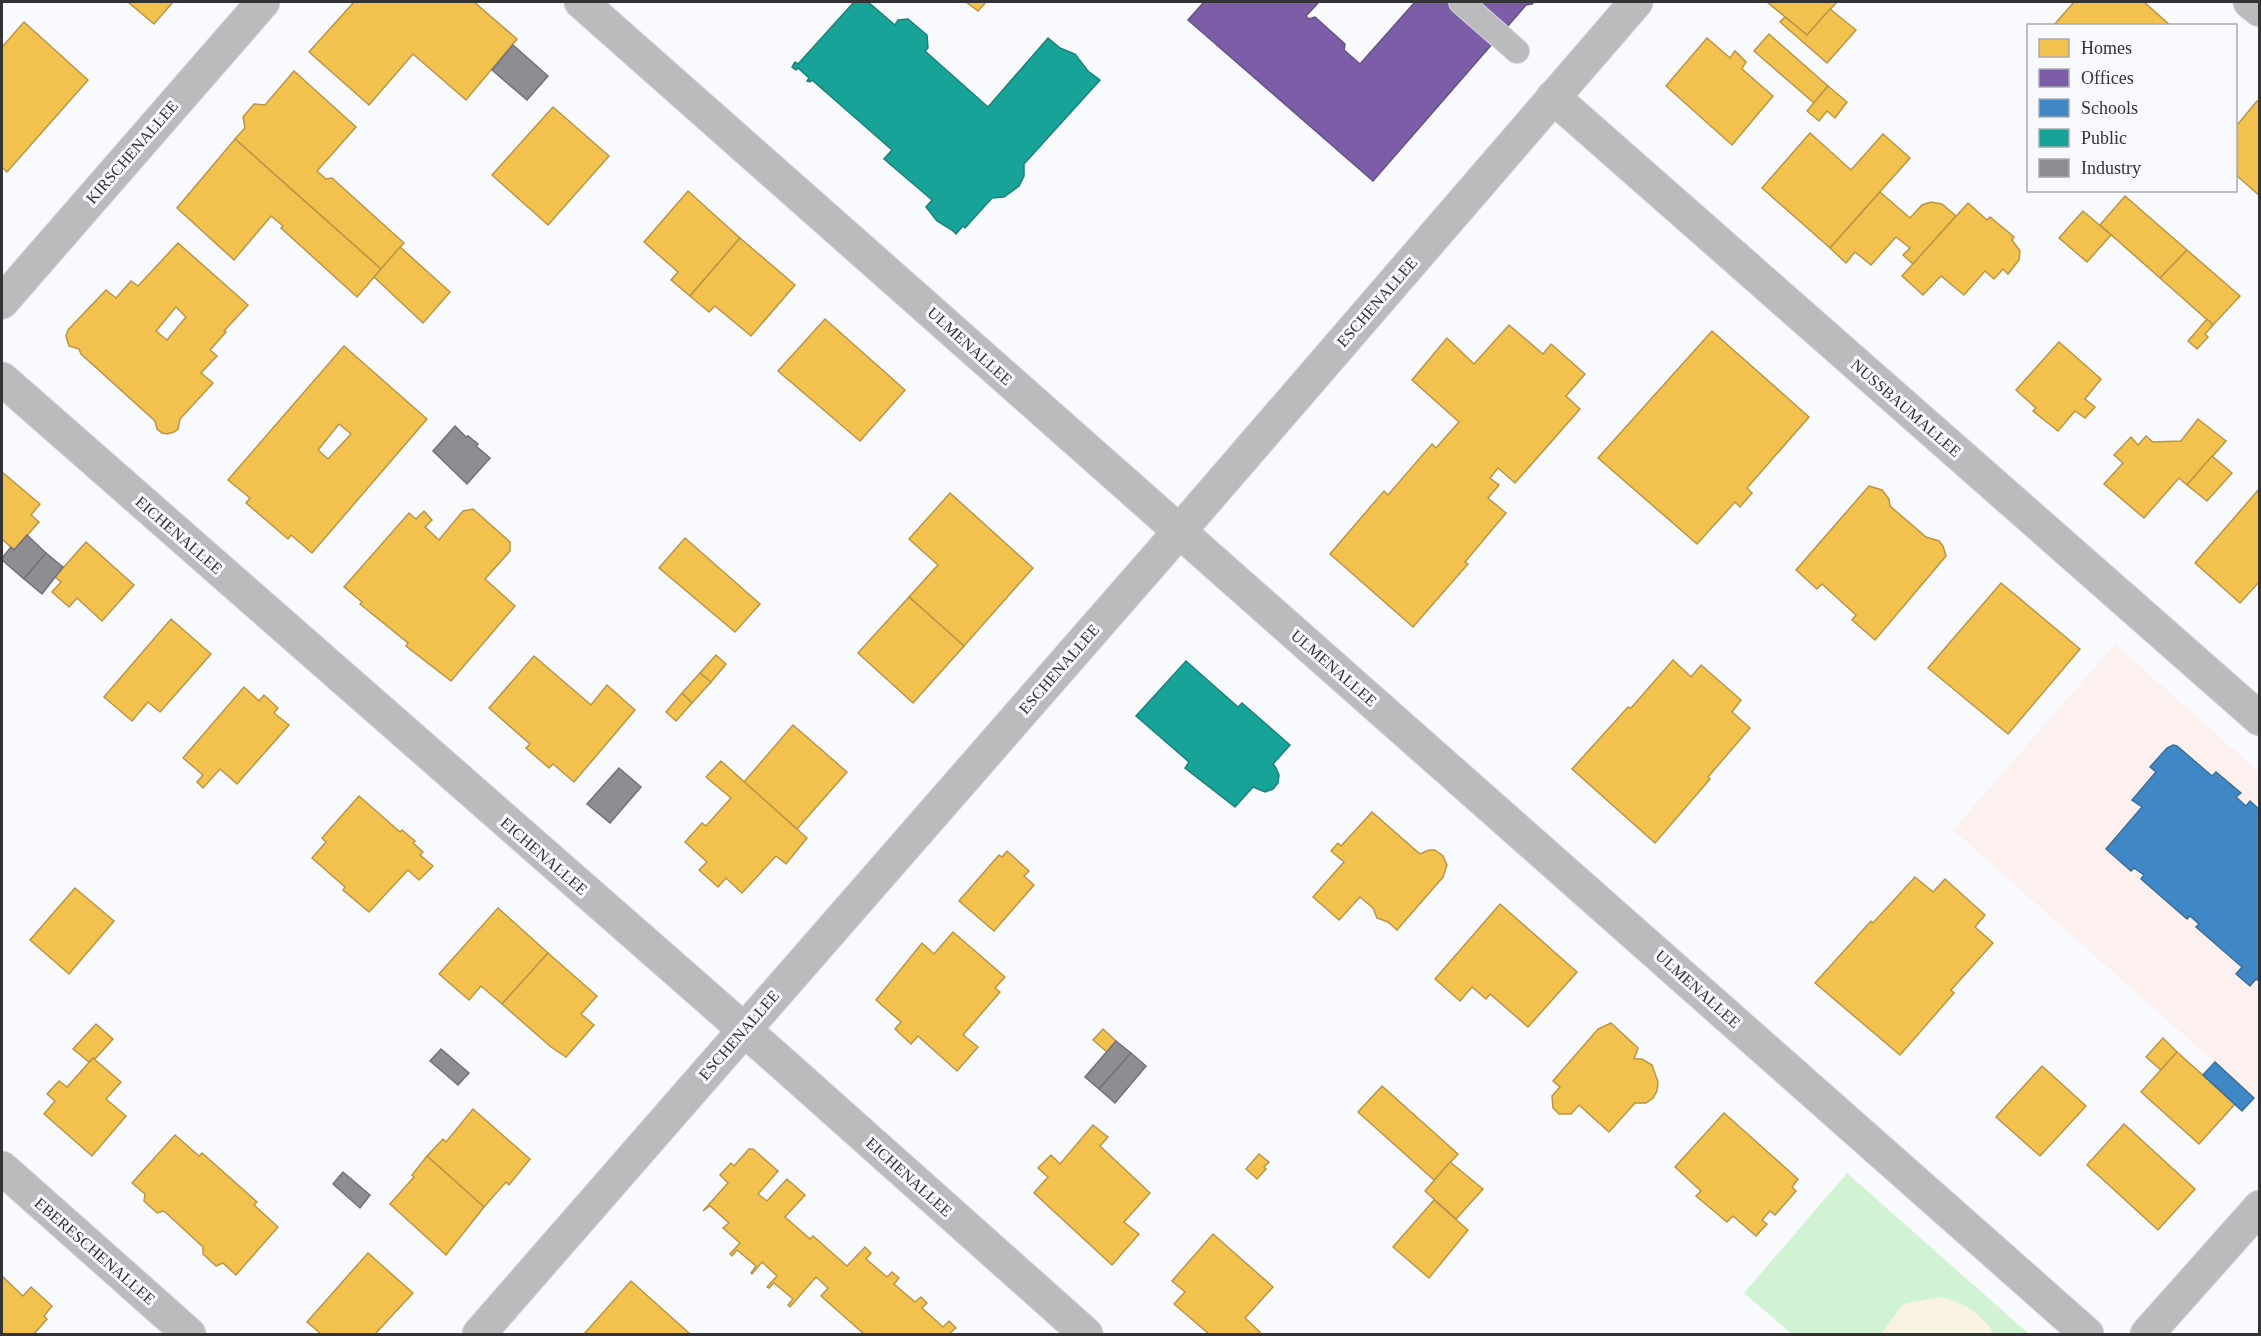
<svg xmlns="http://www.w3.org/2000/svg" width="2261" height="1336" font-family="Georgia,serif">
<rect width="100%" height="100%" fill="#f9fafe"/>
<!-- industrial -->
<polygon fill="#fcf1ef" points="2115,644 2259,772 2259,1102 1953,830"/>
<!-- green -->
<polygon fill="#d2f2d4" points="1847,1173 2029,1334 1792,1334 1744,1293"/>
<!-- sand -->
<path fill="#f9f4e1" d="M1938 1297C1964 1302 1980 1312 1994 1334H1881L1903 1304Z"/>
<!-- homes -->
<g fill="#f2c14e" stroke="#b99647" stroke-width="1.5" fill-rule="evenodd">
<polygon points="128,2 173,2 154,24"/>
<polygon points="354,2 474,2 517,39 466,100 413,54 369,105 309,52"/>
<polygon points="966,2 986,2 978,11"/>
<polygon points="1767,2 1837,2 1807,35"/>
<polygon points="2074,2 2144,2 2171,26 2053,26"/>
<polygon points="1830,9 1856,30 1827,63 1780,22 1785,17 1807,35"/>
<polygon points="24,22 88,80 7,172 2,167 2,47"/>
<polygon points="1769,34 1828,86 1814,103 1754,51"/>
<polygon points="1707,38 1730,58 1735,51 1746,62 1742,69 1773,96 1732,145 1666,86"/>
<polygon points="294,71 356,127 317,171 326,179 332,178 404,243 381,269 235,139 245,128 243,117 254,104 265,105"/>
<polygon points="1828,86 1847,102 1835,118 1827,111 1819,121 1807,111"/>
<polygon points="2257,101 2260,103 2260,196 2236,175 2236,122 2238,124"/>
<polygon points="553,107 609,156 548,225 492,175"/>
<polygon points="1810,133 1851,170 1883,134 1910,158 1830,248 1762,188"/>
<polygon points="235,139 381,269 357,297 281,228 283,226 271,216 234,260 177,208"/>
<polygon points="688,191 740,238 690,296 671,280 678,272 644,242"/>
<polygon points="1880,192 1910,218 1922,205 1931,202 1942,204 1956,216 1913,264 1903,255 1910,248 1896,237 1871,265 1855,252 1846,263 1830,248"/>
<polygon points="2125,196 2187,250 2160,278 2100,225"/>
<polygon points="1968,203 1987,220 1990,217 2014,237 2012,240 2020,251 2019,260 2008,274 2003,269 1994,279 1985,271 1964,295 1941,276 1923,295 1902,276"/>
<polygon points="2083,211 2111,235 2087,262 2059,238"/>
<polygon points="740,238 795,285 751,336 715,306 709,312 690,296"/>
<path d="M178 243 248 305 224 331 226 332 210 350 217 356 201 373 213 383 180 419 178 429 174 432 167 434 162 433 157 429 155 421 81 354 79 349 69 346 66 336 68 330 106 290 116 298 131 281 138 286ZM176 307 186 317 167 340 156 331Z"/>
<polygon points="400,247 450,292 423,323 374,277"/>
<polygon points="2187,250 2240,296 2213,325 2160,278"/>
<polygon points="825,319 905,390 860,441 778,371"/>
<polygon points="2207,319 2213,325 2205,334 2208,337 2197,349 2188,341"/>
<polygon points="1509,325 1543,354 1551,344 1585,374 1566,396 1580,409 1515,483 1498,468 1490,478 1499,485 1488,498 1506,513 1465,562 1468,564 1413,627 1330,554 1384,491 1388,495 1432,444 1436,448 1459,422 1412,380 1447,338 1474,364"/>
<polygon points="1712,331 1809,417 1747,488 1752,493 1740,507 1735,502 1697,544 1598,458"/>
<polygon points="2059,342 2101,379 2085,399 2095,407 2085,418 2075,411 2058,431 2033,411 2036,408 2016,390"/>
<path d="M344 346 427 419 312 553 291 535 288 539 246 503 250 498 228 480ZM339 424 351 434 328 459 318 450Z"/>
<polygon points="2198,419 2226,441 2187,485 2179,478 2144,518 2104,484 2123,463 2114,455 2131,437 2138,445 2146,436 2153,442 2181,441"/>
<polygon points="2212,456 2232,473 2207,501 2187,485"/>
<polygon points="2,472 40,504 31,515 39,522 14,550 2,539"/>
<polygon points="1869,486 1882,490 1889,499 1890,506 1926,537 1939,541 1943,546 1946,556 1875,640 1852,620 1856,615 1822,584 1817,589 1796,570"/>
<polygon points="2260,488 2260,581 2240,603 2195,563"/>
<polygon points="950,493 1033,568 964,646 909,597 938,565 909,539"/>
<polygon points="473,509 510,542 510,551 485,579 515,606 451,681 406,646 408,643 360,604 362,602 344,587 409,513 416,519 424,511 432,520 425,527 439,540 463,511"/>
<polygon points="685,538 760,604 735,632 659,568"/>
<polygon points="86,542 134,585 102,621 77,598 69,607 52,592 61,582 55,577"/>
<polygon points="2001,583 2080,649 2008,734 1928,668"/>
<polygon points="909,597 964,646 913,703 858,653"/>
<polygon points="171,619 211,654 160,712 148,702 132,721 104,697"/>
<polygon points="716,655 726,664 711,682 700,673"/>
<polygon points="534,656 591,705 607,685 635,710 574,782 553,764 549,768 526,748 530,744 489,708"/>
<polygon points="1673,660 1691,677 1701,665 1741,700 1732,712 1750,728 1708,777 1710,779 1655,843 1572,769 1628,707 1631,708"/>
<polygon points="700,673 711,682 692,703 682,693"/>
<polygon points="244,687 259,701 264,695 278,708 274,713 289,725 237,784 220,769 203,788 197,782 203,775 183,758"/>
<polygon points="682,693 692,703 676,721 666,712"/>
<polygon points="793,725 847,772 797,829 744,782"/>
<polygon points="721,761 807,838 786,864 776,856 742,893 726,878 718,887 699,870 707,862 685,842 702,823 706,826 731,798 706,777"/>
<polygon points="359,796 400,832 402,830 415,841 413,843 423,852 420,855 433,866 419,880 408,870 369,912 343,890 345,887 312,858 326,842 322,838"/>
<polygon points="1372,812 1420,854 1429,850 1435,850 1443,856 1447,865 1443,877 1397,930 1388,922 1377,918 1373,908 1360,897 1339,920 1313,897 1344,862 1331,851 1338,843 1341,846"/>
<polygon points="1007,851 1029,871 1024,876 1034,885 994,931 959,901 999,855 1002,857"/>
<polygon points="1915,877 1933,892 1945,879 1985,915 1975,927 1993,943 1951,990 1954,993 1900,1055 1815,983 1871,921 1873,923"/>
<polygon points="75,888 114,921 69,974 30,940"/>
<polygon points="1500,904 1577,972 1528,1027 1490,994 1486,999 1472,987 1460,1001 1435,979"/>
<polygon points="498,908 548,953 502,1004 481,986 469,1000 439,974"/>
<polygon points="953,932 1005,977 995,988 1000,992 963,1035 978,1047 957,1071 918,1036 911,1044 895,1029 901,1022 876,1000 922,943 934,954"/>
<polygon points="548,953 597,996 581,1014 594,1025 566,1057 551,1047 502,1004"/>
<polygon points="1611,1023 1638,1048 1634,1059 1642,1059 1652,1065 1658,1082 1657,1091 1653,1098 1646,1103 1635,1103 1609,1132 1579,1105 1571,1114 1559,1114 1553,1108 1552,1096 1560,1087 1553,1081 1598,1029"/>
<polygon points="96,1024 113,1039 95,1059 93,1058 89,1062 73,1049"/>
<polygon points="1103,1029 1116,1041 1107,1052 1093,1040"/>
<polygon points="2163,1038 2177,1052 2161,1070 2146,1057"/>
<polygon points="2177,1052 2235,1104 2199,1144 2141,1092"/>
<polygon points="93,1058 121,1082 106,1099 126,1116 92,1156 44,1114 55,1101 47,1094 59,1081 67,1087"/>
<polygon points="2042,1066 2086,1106 2040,1156 1996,1117"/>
<polygon points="1382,1086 1458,1154 1434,1180 1358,1112"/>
<polygon points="473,1109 530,1159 509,1185 506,1182 484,1207 427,1156 443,1139 446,1142"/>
<polygon points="1724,1113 1798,1179 1792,1187 1796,1191 1775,1215 1770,1211 1762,1220 1767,1224 1756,1236 1733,1216 1727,1222 1696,1196 1701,1191 1675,1167"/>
<polygon points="2124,1124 2195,1189 2158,1230 2087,1165"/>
<polygon points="1093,1125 1108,1137 1100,1146 1150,1193 1124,1222 1139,1234 1112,1265 1034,1193 1048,1177 1038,1168 1051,1155 1060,1164"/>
<polygon points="175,1135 199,1156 202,1153 257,1202 254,1205 278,1227 236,1275 223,1263 216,1266 203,1254 203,1247 164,1211 157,1213 144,1201 145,1194 132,1183"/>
<polygon points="749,1149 753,1149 778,1171 758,1194 767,1201 787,1179 805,1195 785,1217 810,1239 813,1236 847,1266 865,1247 871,1253 866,1259 887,1277 892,1272 899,1278 894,1284 915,1302 921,1297 927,1303 922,1308 943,1327 949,1321 956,1328 950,1333 952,1334 864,1334 821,1296 828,1288 816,1277 790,1307 788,1305 793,1299 774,1283 769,1288 767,1287 777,1276 762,1262 752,1274 751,1273 756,1266 737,1250 732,1256 730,1254 740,1243 723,1228 729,1223 710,1206 703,1211 728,1183 720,1175 731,1163 734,1166"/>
<polygon points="1259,1154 1269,1162 1264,1167 1266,1169 1257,1179 1246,1169"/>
<polygon points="427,1156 484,1207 446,1255 390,1204 414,1177 412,1175"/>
<polygon points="1450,1162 1483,1189 1456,1219 1425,1191"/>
<polygon points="1434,1200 1468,1230 1429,1278 1393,1247"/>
<polygon points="1213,1234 1273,1287 1245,1318 1260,1332 1258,1334 1209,1334 1174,1304 1185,1292 1172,1281"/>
<polygon points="368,1253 413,1293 375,1334 321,1334 307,1322"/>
<polygon points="2,1276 23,1296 31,1287 52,1306 44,1316 47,1319 34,1334 2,1334"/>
<polygon points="631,1281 690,1334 584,1334"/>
</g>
<!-- offices -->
<polygon fill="#7b5ea7" stroke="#655185" stroke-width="1.5" points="1204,2 1319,2 1306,16 1309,19 1315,17 1345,44 1344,50 1360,64 1415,2 1534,2 1532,4 1526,5 1373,181 1188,20"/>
<!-- schools -->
<g fill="#3f88c5" stroke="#3b6e9a" stroke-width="1.5">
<polygon points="2173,745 2177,746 2212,776 2216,772 2241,793 2236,797 2246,806 2250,801 2260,810 2260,982 2256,979 2250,986 2236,974 2242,967 2196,927 2199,924 2190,916 2187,919 2141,879 2144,875 2134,868 2131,871 2106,849 2142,807 2132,800 2156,772 2150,767 2167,748"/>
<polygon points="2215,1062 2254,1098 2242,1111 2203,1075"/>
</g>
<!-- public -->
<g fill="#17a398" stroke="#1f817b" stroke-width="1.5">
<polygon points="854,2 868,2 895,25 898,20 908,19 927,35 928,48 925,51 988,107 1048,38 1060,48 1075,54 1088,71 1100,80 1024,164 1024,176 1019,186 1004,197 992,198 965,228 963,226 956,234 952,230 937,221 926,207 932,200 884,159 892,150 812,80 810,82 807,81 809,78 798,68 796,70 792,67 795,62 798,64"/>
<polygon points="1186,661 1238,707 1242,703 1290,745 1273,764 1276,768 1279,775 1278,783 1273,789 1265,792 1253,787 1235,807 1185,768 1189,762 1136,716"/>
</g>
<!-- industry -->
<g fill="#8d8d92" stroke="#727276" stroke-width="1.5">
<polygon points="513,45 548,76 527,100 492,70"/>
<polygon points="455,426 466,437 468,436 478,444 476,446 490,458 467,484 433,451"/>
<polygon points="27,535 46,553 24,579 2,560 2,558 11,547 14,550"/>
<polygon points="46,553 63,567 42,594 24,579"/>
<polygon points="619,768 641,787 610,823 587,804"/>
<polygon points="1116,1041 1131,1053 1099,1089 1085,1077"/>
<polygon points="441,1049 469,1073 458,1085 430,1061"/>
<polygon points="1131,1053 1146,1066 1115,1103 1099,1089"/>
<polygon points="343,1172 370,1195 360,1208 333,1184"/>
</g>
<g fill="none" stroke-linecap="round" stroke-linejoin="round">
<defs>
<polyline id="lane" points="1461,2 1517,51"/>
<g id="street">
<polyline points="581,2 2087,1334"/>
<polyline points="2250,2 2260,10"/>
<polyline points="1553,97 2260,719"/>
<polyline points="2,302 263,2"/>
<polyline points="2,379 773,1055 1086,1334"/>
<polyline points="2,1168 189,1334"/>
<polyline points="479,1334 1158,556 1636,2"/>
<polyline points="2147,1334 2260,1207"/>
</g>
</defs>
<!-- lane casing -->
<use href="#lane" stroke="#d6d7d9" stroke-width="26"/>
<!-- street casing -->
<use href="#street" stroke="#d6d7d9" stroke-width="35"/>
<!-- lane -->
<use href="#lane" stroke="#bbbabc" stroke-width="24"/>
<!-- street -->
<use href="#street" stroke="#bbbabc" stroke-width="33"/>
</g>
<g text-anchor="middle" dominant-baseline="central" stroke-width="6" stroke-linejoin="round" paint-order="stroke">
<!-- street labels -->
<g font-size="16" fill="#333336" stroke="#f8f9ff">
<text transform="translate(132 152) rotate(-49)">KIRSCHENALLEE</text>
<text transform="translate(1377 302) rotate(-49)">ESCHENALLEE</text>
<text transform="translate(970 346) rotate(42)">ULMENALLEE</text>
<text transform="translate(1906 408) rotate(41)">NUSSBAUMALLEE</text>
<text transform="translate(179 535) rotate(41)">EICHENALLEE</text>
<text transform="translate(1334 668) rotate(41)">ULMENALLEE</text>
<text transform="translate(1059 669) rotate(-49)">ESCHENALLEE</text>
<text transform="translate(544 856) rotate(41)">EICHENALLEE</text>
<text transform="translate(1698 989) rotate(42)">ULMENALLEE</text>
<text transform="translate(739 1035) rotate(-49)">ESCHENALLEE</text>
<text transform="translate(909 1177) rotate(42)">EICHENALLEE</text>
<text transform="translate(95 1251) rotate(41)">EBERESCHENALLEE</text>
</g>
</g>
<!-- border -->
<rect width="2261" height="1336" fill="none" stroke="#333336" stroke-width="6"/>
<!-- legend -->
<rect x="2027" y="24" width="210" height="168" fill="#f8f9ff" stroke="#a9aaaf" stroke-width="1.5"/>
<rect x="2039" y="39" width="30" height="18" fill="#f2c14e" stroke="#a9aaaf" stroke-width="1.5"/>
<text x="2081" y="54" font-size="18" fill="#333336">Homes</text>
<rect x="2039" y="69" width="30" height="18" fill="#7b5ea7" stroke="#a9aaaf" stroke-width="1.5"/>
<text x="2081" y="84" font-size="18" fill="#333336">Offices</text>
<rect x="2039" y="99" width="30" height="18" fill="#3f88c5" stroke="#a9aaaf" stroke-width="1.5"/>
<text x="2081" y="114" font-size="18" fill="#333336">Schools</text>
<rect x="2039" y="129" width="30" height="18" fill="#17a398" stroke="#a9aaaf" stroke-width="1.5"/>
<text x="2081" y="144" font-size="18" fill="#333336">Public</text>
<rect x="2039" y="159" width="30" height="18" fill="#8d8d92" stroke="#a9aaaf" stroke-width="1.5"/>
<text x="2081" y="174" font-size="18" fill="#333336">Industry</text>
</svg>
